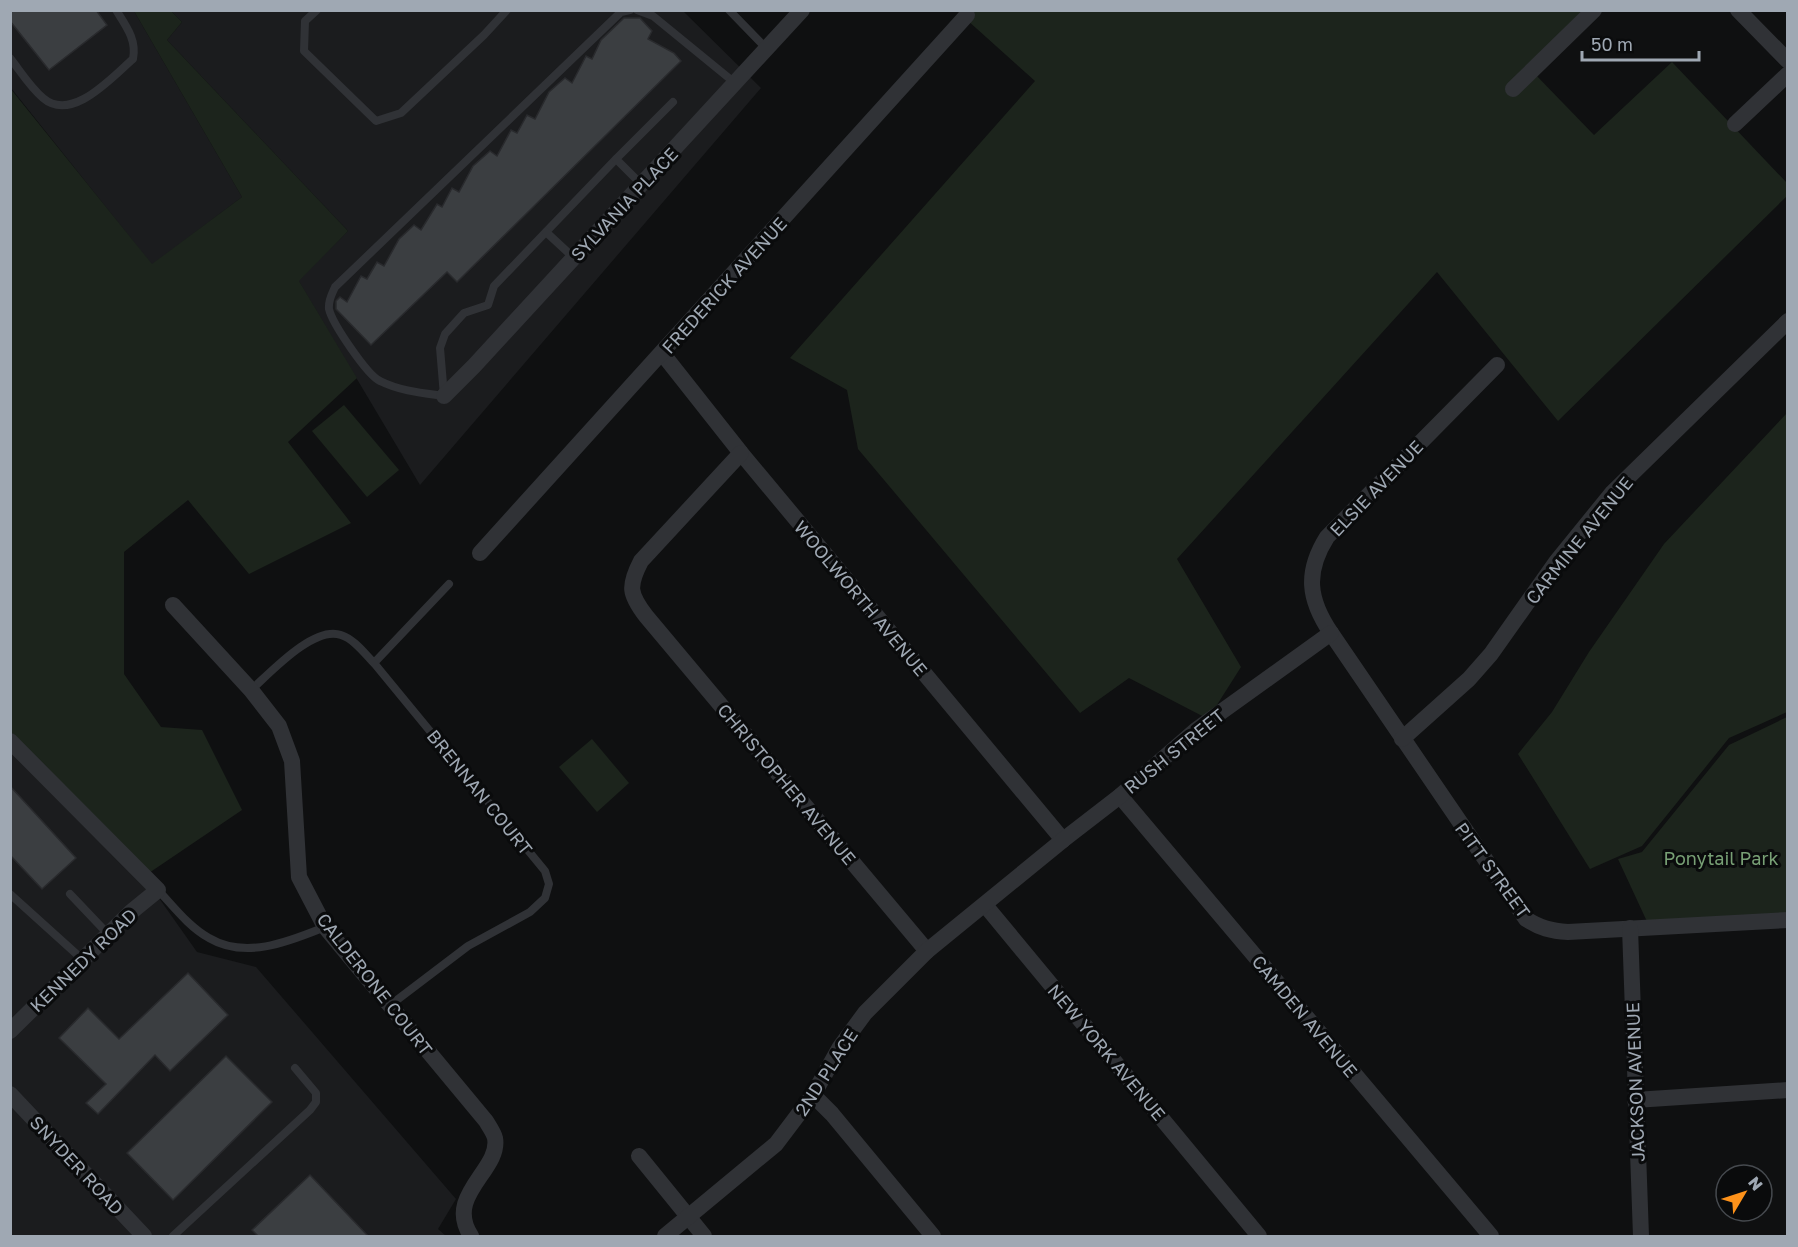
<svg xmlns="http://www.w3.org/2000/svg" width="1798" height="1247" font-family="'Golos Text',sans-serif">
<rect width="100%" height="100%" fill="#0f1011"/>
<!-- built -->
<g fill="#1b1c1e">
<polygon points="11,11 134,11 242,197 152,265 11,88"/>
<polygon points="171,11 683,11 761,88 420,485 298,280 348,231 167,40 182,22"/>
<polygon points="10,732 125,850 197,952 256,967 456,1199 438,1229 446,1236 11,1236"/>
</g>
<!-- green -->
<g fill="#1c241c">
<polygon points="134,11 171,11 182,22 167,40 348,231 299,281 357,378 288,442 351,523 249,574 188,500 124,552 124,674 161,727 202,730 242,810 146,875 11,732 10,88 152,264 242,197"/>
<polygon points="957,11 1579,11 1586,19 1532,71 1594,135 1672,62 1787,183 1787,196 1558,421 1437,272 1177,559 1241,667 1208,719 1129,678 1080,713 858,449 847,390 790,358 1035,81"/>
<polygon points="344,405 399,470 367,497 312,431"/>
<polygon points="1787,413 1787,712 1729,738 1642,846 1590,869 1518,754 1552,712 1589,652 1664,544"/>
<polygon points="1787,717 1787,919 1650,928 1618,859 1642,852 1729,745"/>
<polygon points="592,739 629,783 597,812 559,767"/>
</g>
<!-- building -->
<g fill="#3b3e41" stroke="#292a2d" stroke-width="1.5">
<polygon points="10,10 96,10 107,25 49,70 10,21"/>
<polygon points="624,18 640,18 652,31 648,39 674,53 681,61 457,282 447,272 371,345 336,309 336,301 340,297 347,302 361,276 367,279 377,262 384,266 399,239 414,225 421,230 437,204 442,207 452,188 459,192 473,166 490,151 497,156 511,130 517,133 527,115 535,119 549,92 558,84 565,78 572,83 586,56 592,59 601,40"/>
<polygon points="10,786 76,858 42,889 10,855"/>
<polygon points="188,973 228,1015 170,1071 155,1055 98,1114 86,1103 106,1084 59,1038 88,1008 119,1039"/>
<polygon points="226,1056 272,1102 173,1200 127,1153"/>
<polygon points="310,1175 368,1236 258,1236 252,1230"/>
</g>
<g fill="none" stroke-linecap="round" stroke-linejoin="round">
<!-- lane -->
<g stroke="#303236" stroke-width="8">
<polyline points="317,10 305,21 304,51 376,121 401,113 484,35 507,10"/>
<polyline points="637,10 653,16 735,83"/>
<polyline points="729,10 767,49"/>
<path d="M10 58C21 72 30 87 43 98 72 123 112 77 133 59 137 40 126 26 116 10"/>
<path d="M616 159 494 286 488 305 464 313 445 334 440 348 444 396C422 393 400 391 380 381 367 375 332 323 329 309 328 300 332 294 335 287L621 12 630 10"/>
<polyline points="642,185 616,159 673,102"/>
<polyline points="546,232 574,258"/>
<polyline points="374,663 449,584"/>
<path d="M251 690C270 673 314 625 341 635 354 639 365 654 374 663L545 871 549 884 545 898 530 912 468 946 389 1006"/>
<path d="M158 890C173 906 189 927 209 938 246 960 290 941 325 927"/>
<polyline points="10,894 82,959"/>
<polyline points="70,894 108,934"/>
<polyline points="173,1236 310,1110 316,1102 316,1093 295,1068"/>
</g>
<!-- street -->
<g stroke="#303236" stroke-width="16">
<polyline points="1738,10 1788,61"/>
<polyline points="1513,89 1594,10"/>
<polyline points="1735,124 1788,74"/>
<polyline points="662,353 741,453 1063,840"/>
<path d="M1497 365 1327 537C1305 572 1308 599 1331 633L1526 919C1540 928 1551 931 1568 932L1788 920"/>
<polyline points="444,396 474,366 802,10"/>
<path d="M741 453 641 561C628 586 629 594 646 616L927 951"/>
<polyline points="480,553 967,15"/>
<path d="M173 605 251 690 279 726 292 761 299 877 325 927 486 1121C489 1126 494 1133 495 1138 501 1170 444 1195 471 1236"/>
<polyline points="1402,739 1469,679 1491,654 1556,562 1612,493 1788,321"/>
<polyline points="10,741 158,890 131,912 10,1031"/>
<polyline points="1120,796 1491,1236"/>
<polyline points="985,905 1259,1236"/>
<polyline points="1630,928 1641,1236"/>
<polyline points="10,1094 144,1236"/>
<polyline points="813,1095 832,1114 933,1236"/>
<polyline points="1635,1100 1788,1090"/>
<polyline points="639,1156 704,1236"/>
<polyline points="665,1236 776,1144 813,1095 840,1047 865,1013 927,951 1063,840 1120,796 1196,730 1331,633"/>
</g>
</g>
<g text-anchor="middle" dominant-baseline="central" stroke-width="6" stroke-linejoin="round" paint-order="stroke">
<!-- street labels -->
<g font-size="18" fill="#9fa8b3" stroke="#0a0b0c">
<text transform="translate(624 204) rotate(-47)">SYLVANIA PLACE</text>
<text transform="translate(724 285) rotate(-48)">FREDERICK AVENUE</text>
<text transform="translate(1376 488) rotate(-46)">ELSIE AVENUE</text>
<text transform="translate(1579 540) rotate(-51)">CARMINE AVENUE</text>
<text transform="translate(861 598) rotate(50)">WOOLWORTH AVENUE</text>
<text transform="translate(1174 751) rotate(-39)">RUSH STREET</text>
<text transform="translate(787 784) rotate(50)">CHRISTOPHER AVENUE</text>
<text transform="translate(480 792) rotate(51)">BRENNAN COURT</text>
<text transform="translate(1493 870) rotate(54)">PITT STREET</text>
<text transform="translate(83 960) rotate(-44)">KENNEDY ROAD</text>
<text transform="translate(375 984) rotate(52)">CALDERONE COURT</text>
<text transform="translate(1305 1016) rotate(50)">CAMDEN AVENUE</text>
<text transform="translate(1107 1052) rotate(50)">NEW YORK AVENUE</text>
<text transform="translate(826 1072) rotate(-57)">2ND PLACE</text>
<text transform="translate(1635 1082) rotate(-92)">JACKSON AVENUE</text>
<text transform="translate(77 1165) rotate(47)">SNYDER ROAD</text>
</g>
<!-- park labels -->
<g font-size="18" fill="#78a075" stroke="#0a0b0c">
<text x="1721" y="858">Ponytail Park</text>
</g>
</g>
<!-- border -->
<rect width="1798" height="1247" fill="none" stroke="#9fa8b3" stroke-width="24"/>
<!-- north arrow -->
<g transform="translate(1744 1193) rotate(51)"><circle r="28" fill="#0a0b0c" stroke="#464a4f" stroke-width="1.5"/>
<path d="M0-4.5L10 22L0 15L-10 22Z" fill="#fe921a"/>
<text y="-9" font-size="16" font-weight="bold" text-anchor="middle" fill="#9fa8b3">N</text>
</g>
<!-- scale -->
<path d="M1582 51v9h117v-9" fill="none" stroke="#9fa8b3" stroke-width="3"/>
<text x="1591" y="51" font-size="18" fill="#9fa8b3" stroke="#0a0b0c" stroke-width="4.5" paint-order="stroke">50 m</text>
</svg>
